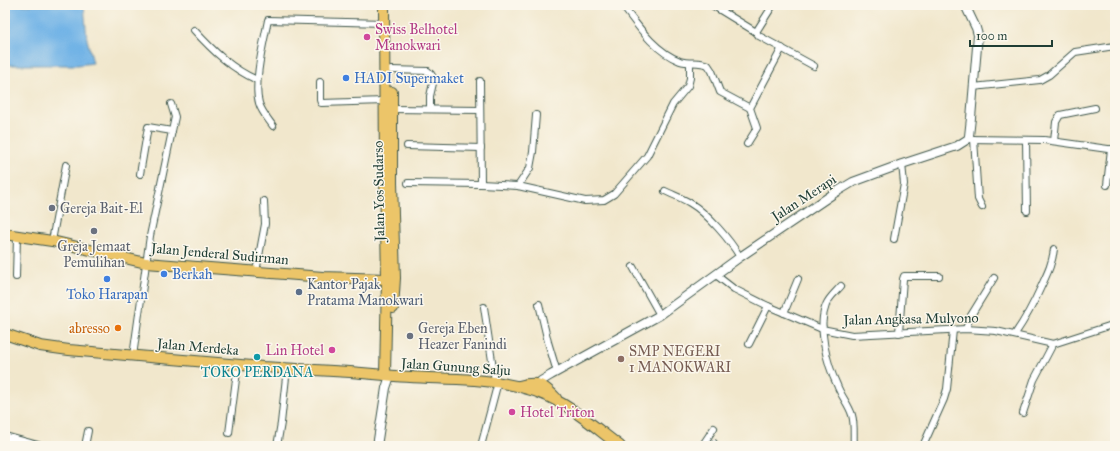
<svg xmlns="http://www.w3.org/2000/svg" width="1120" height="451" font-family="'IM FELL Great Primer',serif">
<rect width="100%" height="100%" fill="#fbf7ec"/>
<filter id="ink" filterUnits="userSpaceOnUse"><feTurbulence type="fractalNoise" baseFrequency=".025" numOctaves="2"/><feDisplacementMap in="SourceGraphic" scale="8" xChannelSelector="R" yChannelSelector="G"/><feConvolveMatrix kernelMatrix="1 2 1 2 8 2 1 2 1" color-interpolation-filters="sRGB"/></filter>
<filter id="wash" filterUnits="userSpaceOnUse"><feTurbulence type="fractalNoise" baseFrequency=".012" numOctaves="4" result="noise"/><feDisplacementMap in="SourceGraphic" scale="16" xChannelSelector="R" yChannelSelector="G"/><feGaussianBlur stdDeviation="0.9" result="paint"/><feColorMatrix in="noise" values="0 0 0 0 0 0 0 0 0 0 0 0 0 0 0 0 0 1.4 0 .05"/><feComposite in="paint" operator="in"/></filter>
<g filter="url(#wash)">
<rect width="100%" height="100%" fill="#f1e7cc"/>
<!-- water -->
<polygon fill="#71b3e6" stroke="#48788d" points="5,5 84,5 87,39 93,63 78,65 5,65"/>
</g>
<g filter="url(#ink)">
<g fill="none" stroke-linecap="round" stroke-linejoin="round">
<defs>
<g id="minor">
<path d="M622 5C638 26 654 51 680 61 689 64 699 61 708 65L712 71 720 92 750 108"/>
<polyline points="712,5 756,32 759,36 814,66"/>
<path d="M194 30C213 51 232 69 257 80"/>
<polyline points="756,32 773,5"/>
<polyline points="391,70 428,71 431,74 434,79 430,96 430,109"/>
<polyline points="480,81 481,184"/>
<polyline points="320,82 320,100 321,103 385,101"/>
<polyline points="973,87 1040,80 1049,75 1075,52 1115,46"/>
<polyline points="171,104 175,117 172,131"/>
<polyline points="392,109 480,110"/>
<path d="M273 126C268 119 261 111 259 103 253 83 264 41 268 20L385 23"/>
<polyline points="968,139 1044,140 1115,150"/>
<polyline points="974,139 978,199 982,207"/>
<polyline points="1026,140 1027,211"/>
<polyline points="1054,141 1056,122 1060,115 1095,108"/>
<polyline points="747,144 757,128 750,108 782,48"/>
<polyline points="407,146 481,148"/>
<polyline points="408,183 481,184 518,186 585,201 604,200 614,194 647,156 673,104 688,86 690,78 690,63"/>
<polyline points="1107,185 1111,149"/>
<polyline points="518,186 530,168 533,152 536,115"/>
<path d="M665 191C673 195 682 198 690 203 707 213 730 240 740 257"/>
<polyline points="894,239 904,184 902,164"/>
<polyline points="52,241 66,165"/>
<polyline points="633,267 660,315"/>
<polyline points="256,272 265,224 264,201"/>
<polyline points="716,275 734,289 768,306 822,329 852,335 966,329 996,331 1053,344 1115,324"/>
<polyline points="16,277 17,236"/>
<path d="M841 286C836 292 829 297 826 305 817 327 827 364 837 385 841 396 849 405 852 415 855 425 853 436 854 446"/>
<polyline points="539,304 548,342 557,372"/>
<polyline points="484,307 495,381"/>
<polyline points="784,313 798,279"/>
<polyline points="966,329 970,317 994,278"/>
<polyline points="899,333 903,279 904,276 939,276"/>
<path d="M1015 334C1026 318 1033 305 1041 287 1047 274 1052 265 1054 249"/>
<polyline points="749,344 768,306"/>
<polyline points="133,356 150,236 172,131 148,127 140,174"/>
<polyline points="1023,413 1034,380 1053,344"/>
<polyline points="229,433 238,364"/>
<polyline points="714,443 715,446"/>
<polyline points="85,446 88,431"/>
<polyline points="277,446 281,423 287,368"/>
<polyline points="481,446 498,382"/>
<polyline points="702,446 714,428"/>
<polyline points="923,446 944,399 947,389 953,330"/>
</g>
<g id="tertiary">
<polyline points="536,387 541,381 551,375 660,315 740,257 833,194 853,182 902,164 957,146 968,139 969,136 971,118 978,35 976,28 965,5"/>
<polyline points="5,437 38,446"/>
<polyline points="377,446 386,388 390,376"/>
</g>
<g id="primary">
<path d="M385 375C444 382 507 372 561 403 582 415 601 432 620 446"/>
<path d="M519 386C538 381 543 384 556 398"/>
</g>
<g id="trunk">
<polyline points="392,92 392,183 395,278 393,308"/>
<polyline points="5,234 52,241 146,263 323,277 387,279"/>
<polyline points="5,334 40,346 69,350 263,367 350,372 385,375 387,279 385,177 384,5"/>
</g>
</defs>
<!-- minor casing -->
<use href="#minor" stroke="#3e564b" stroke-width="8"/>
<!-- tertiary casing -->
<use href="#tertiary" stroke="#3e564b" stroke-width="10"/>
<!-- primary casing -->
<use href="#primary" stroke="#3e564b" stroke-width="12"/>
<!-- trunk casing -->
<use href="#trunk" stroke="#3e564b" stroke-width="12"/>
<!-- minor -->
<use href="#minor" stroke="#fff" stroke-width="6"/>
<!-- tertiary -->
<use href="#tertiary" stroke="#fff" stroke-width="8"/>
<!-- primary -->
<use href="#primary" stroke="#ecc569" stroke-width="10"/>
<!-- trunk -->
<use href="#trunk" stroke="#ecc569" stroke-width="10"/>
</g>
</g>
<!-- markers -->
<g fill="#d1479c" stroke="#fbf7ec" stroke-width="1.5">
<circle cx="367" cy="37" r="4"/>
<circle cx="332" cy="350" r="4"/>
<circle cx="512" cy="412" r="4"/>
</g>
<g fill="#3f7fe0" stroke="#fbf7ec" stroke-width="1.5">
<circle cx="346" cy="78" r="4"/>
<circle cx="164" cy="274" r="4"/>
<circle cx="107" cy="279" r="4"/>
</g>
<g fill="#6b7280" stroke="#fbf7ec" stroke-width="1.5">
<circle cx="52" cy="208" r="4"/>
<circle cx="94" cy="231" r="4"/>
<circle cx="410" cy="336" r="4"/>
</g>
<circle fill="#5c6f8a" stroke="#fbf7ec" stroke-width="1.5" cx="299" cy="292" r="4"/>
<circle fill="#e8710a" stroke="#fbf7ec" stroke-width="1.5" cx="118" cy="328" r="4"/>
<circle fill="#0f9aa8" stroke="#fbf7ec" stroke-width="1.5" cx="257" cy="357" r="4"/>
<circle fill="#8d6e63" stroke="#fbf7ec" stroke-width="1.5" cx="621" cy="359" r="4"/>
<g text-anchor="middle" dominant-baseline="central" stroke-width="3" stroke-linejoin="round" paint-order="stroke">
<!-- hotel labels -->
<g font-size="14" fill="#b23c85" stroke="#fbf7ec" text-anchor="start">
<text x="375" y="29">Swiss Belhotel<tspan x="375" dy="16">Manokwari</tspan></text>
<text x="324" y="350" text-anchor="end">Lin Hotel</text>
<text x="520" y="412">Hotel Triton</text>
</g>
<!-- shop labels -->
<g font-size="14" fill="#366cbe" stroke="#fbf7ec" text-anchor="start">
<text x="354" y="78">HADI Supermaket</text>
<text x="172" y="274">Berkah</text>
<text x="107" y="294" text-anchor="middle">Toko Harapan</text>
</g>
<!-- street labels -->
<g font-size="14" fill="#1f3d34" stroke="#fbf7ec">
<text transform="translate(379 191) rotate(-91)">Jalan Yos Sudarso</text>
<text transform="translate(804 198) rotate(-33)">Jalan Merapi</text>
<text transform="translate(220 254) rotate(5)">Jalan Jenderal Sudirman</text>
<text transform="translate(911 319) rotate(-1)">Jalan Angkasa Mulyono</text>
<text transform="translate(198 347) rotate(5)">Jalan Merdeka</text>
<text transform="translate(456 367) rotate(4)">Jalan Gunung Salju</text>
</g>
<!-- worship labels -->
<g font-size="14" fill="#5b616d" stroke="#fbf7ec" text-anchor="start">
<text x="60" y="208">Gereja Bait-El</text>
<text x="94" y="246" text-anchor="middle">Greja Jemaat<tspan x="94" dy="16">Pemulihan</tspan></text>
<text x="418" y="328">Gereja Eben<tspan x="418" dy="16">Heazer Fanindi</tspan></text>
</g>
<!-- service labels -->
<g font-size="14" fill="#4e5e75" stroke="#fbf7ec" text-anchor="start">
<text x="307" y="284">Kantor Pajak<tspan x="307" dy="16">Pratama Manokwari</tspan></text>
</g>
<!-- food labels -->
<g font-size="14" fill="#c56008" stroke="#fbf7ec" text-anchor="end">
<text x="110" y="328">abresso</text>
</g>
<!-- education labels -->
<g font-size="14" fill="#785e54" stroke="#fbf7ec" text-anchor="start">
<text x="629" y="351">SMP NEGERI<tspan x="629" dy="16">1 MANOKWARI</tspan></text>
</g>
<!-- culture labels -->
<g font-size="14" fill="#0d838f" stroke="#fbf7ec">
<text x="257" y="372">TOKO PERDANA</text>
</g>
</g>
<!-- margin -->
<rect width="1120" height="451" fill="none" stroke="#fbf7ec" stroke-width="20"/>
<!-- scale -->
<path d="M970 40v6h82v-6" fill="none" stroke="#1f3d34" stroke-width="2"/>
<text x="976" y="40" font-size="12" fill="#1f3d34" stroke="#fbf7ec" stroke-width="3" paint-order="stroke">100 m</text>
</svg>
